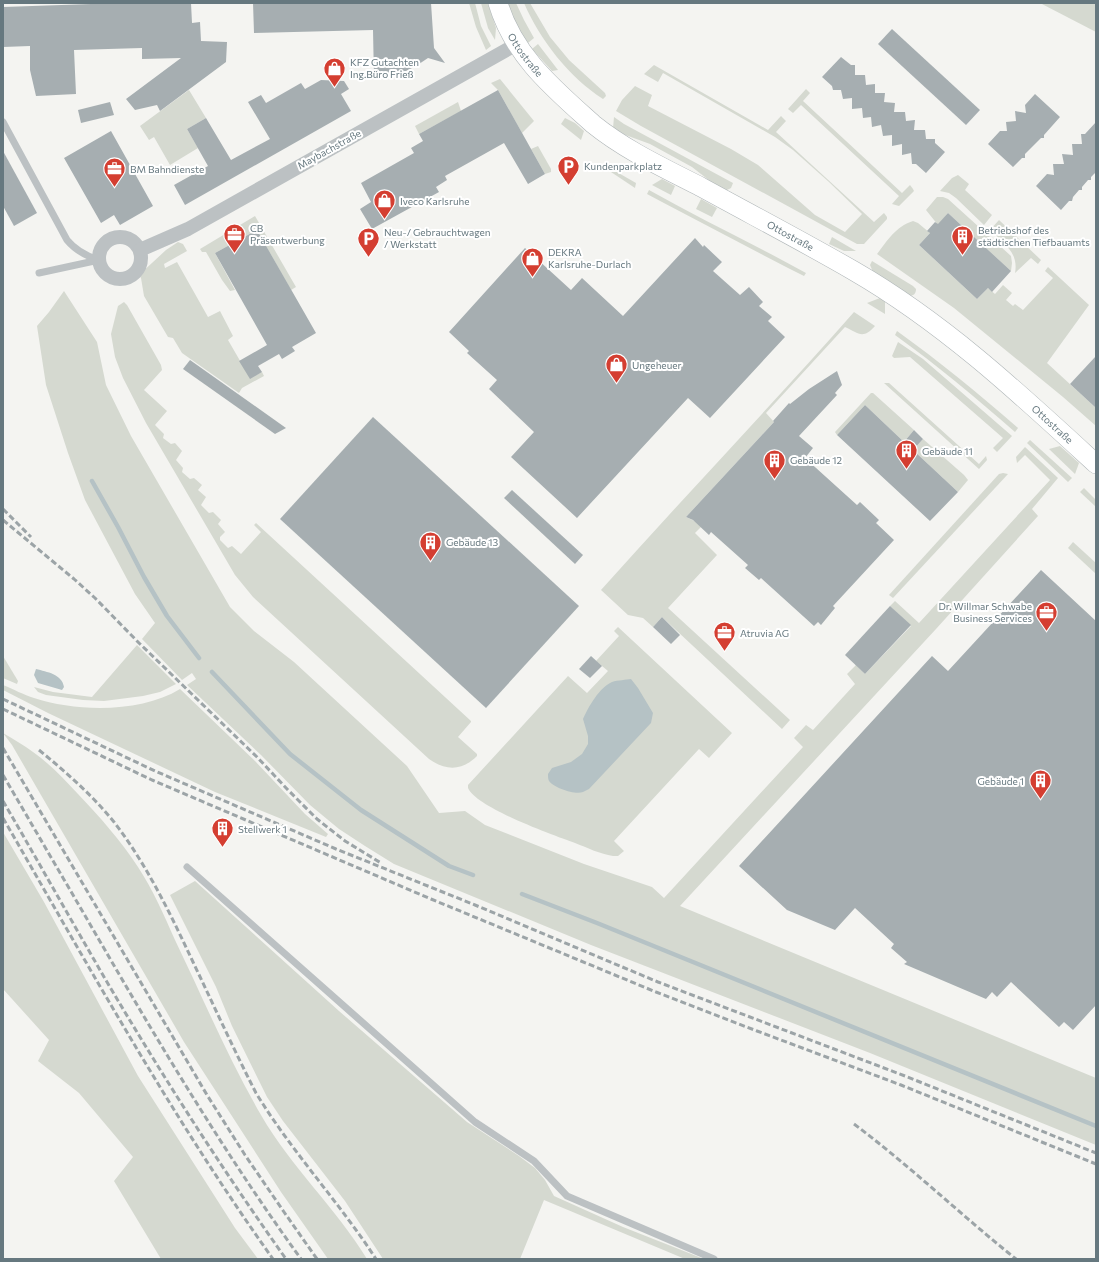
<svg xmlns="http://www.w3.org/2000/svg" width="1099" height="1262" font-family="Commissioner,sans-serif">
<rect width="100%" height="100%" fill="#f4f4f1"/>
<!-- green -->
<g fill="#d5d9d0">
<polygon points="469,3 475,3 481,26 491,46 486,50 476,27"/>
<polygon points="481,3 488,3 496,28 495,40 488,28"/>
<polygon points="506,3 516,3 524,20 534,38 528,43 517,27"/>
<path d="M524 3H530L550 37 569 60 605 93 606 96 603 99C569 77 540 40 524 3Z"/>
<polygon points="1040,3 1096,3 1096,32"/>
<polygon points="538,44 558,70 552,71 532,49"/>
<polygon points="654,65 768,130 781,116 786,121 776,132 874,222 884,213 887,217 887,219 864,244 857,244 641,126 616,111 622,100 635,86 652,95 648,106 731,149 758,165 815,215 845,232 862,214 829,182 793,150 775,137 663,73 658,82 644,74"/>
<polygon points="500,79 534,121 522,133 498,90 491,83"/>
<polygon points="806,89 810,93 803,101 902,193 910,185 913,189 914,191 899,206 892,204 899,196 801,105 793,113 788,109"/>
<polygon points="189,90 206,118 187,129 198,148 170,165 154,137 149,140 140,126"/>
<polygon points="458,102 461,111 419,134 415,126"/>
<polygon points="614,117 624,124 733,183 731,188 725,191 719,188 692,167 650,144 620,133 613,128"/>
<polygon points="565,118 575,123 584,131 581,140 561,124"/>
<polygon points="538,146 551,169 551,172 545,174 531,149"/>
<polygon points="615,171 636,183 635,188 611,172"/>
<polygon points="958,175 969,184 965,190 992,215 984,225 956,198 949,193 940,191 952,178"/>
<polygon points="662,179 675,186 671,195 652,185"/>
<path d="M649 190C700 219 754 244 806 273L804 276 788 268 662 202 647 194Z"/>
<polygon points="937,197 943,197 948,199 1011,256 1012,263 1011,271 948,213 938,225 926,210"/>
<polygon points="701,199 717,208 712,217 696,209"/>
<polygon points="255,216 296,287 291,290 257,230 215,253 235,290 230,291 222,280 206,252 202,252 200,249"/>
<path d="M999 220 1041 260 1038 264 1031 258 1015 273C1019 252 1003 243 990 230Z"/>
<path d="M913 221 918 223 930 233 919 245 977 299 988 288 995 294 1003 285 1012 293 1006 300 1013 306 1015 304 1023 310 1053 278 1045 271 1048 267 1089 305 1047 363 1096 408V426L1063 397 954 308 877 254C888 240 895 227 913 221Z"/>
<polygon points="832,237 856,251 844,251 829,244"/>
<polygon points="178,242 183,244 187,251 164,264 165,268 177,262 208,317 220,311 233,336 228,340 250,378 262,372 264,376 242,388 239,393 182,353 173,338 168,337 144,296 141,278 139,275 166,250"/>
<path d="M872 261 913 286 916 289C916 294 913 296 909 296L873 272 870 265Z"/>
<polygon points="64,291 97,342 106,385 131,436 230,607 254,631 294,662 407,766 439,813 465,811 485,825 584,864 652,887 664,898 803,747 794,738 806,725 813,730 855,684 847,674 856,665 865,674 911,626 890,606 895,601 919,623 1050,480 1025,455 1017,463 1016,457 1025,447 1058,478 1032,509 1038,516 936,629 680,906 1096,1078 1096,1145 870,1053 591,945 394,864 365,846 339,829 310,805 261,755 187,685 196,679 192,673 182,680 142,639 155,623 135,594 85,500 68,453 46,385 37,326 49,312"/>
<polygon points="880,298 885,301 885,314 867,303"/>
<path d="M124 302 127 305 161 365 162 370 144 390 167 411 155 425 164 434 163 438 171 444 175 443 182 451 176 460 183 468 182 472 190 479 194 478 202 485 198 490 206 497 201 505 209 513 213 512 221 520 218 524 225 532 220 537V540L228 548 232 546 241 554 261 532 254 525 256 523 471 721V722L458 737 477 754V756C462 771 446 771 429 759L253 597 235 575 146 423 123 378 115 357 111 334 118 306Z"/>
<path d="M854 312 875 326C863 340 858 333 845 327L766 413 774 422 686 517 703 525 695 533 717 555 668 608 790 720 782 729 662 617 653 627 643 618 628 615 601 590C684 497 771 406 854 312Z"/>
<path d="M897 331C939 361 979 394 1018 428L1015 432C976 398 937 365 895 335Z"/>
<polygon points="898,342 923,359 1012,436 997,452 993,448 1003,438 910,357 894,358 892,356"/>
<polygon points="884,383 889,383 979,464 986,456 987,460 979,469"/>
<polygon points="871,393 873,393 914,430 904,442 865,405 837,435 835,432"/>
<polygon points="923,439 964,475 968,480 958,492 913,450"/>
<polygon points="1030,440 1072,478 1068,482 1027,443"/>
<polygon points="1060,446 1079,463 1075,474 1049,449"/>
<polygon points="1003,473 1008,474 893,598 889,595 999,474"/>
<polygon points="1084,488 1096,500 1096,507 1080,492"/>
<polygon points="1073,542 1096,563 1096,574 1068,548"/>
<path d="M618 627 732 733 709 758 699 749 614 841 624 851 618 856H613C600 854 588 848 575 843 553 835 477 808 468 788V785L568 676 587 693 608 671 596 661 619 636 614 631Z"/>
<polygon points="137,645 176,684 160,692 143,696 104,701 83,700 46,695 38,692 34,687 53,692 92,697"/>
<polygon points="3,656 18,681 17,684 3,678"/>
<path d="M3 685C13 689 24 695 34 698 77 712 141 713 180 689L255 761 305 814 328 834 326 837 215 792 48 713 3 690Z"/>
<path d="M3 733C13 739 24 745 33 752 50 764 64 779 78 794 100 817 121 841 138 867 153 890 164 915 175 940 203 998 228 1058 261 1115 291 1167 336 1208 367 1259H328L281 1192 184 1042 12 745Z"/>
<polygon points="3,832 44,902 138,1076 235,1228 258,1259 161,1259 114,1181 133,1157 79,1093 38,1061 49,1040 3,989"/>
<polygon points="195,881 339,1011 467,1122 519,1156 535,1168 545,1180 554,1196 623,1227 704,1259 685,1259 544,1200 520,1259 383,1259 345,1201 283,1121 267,1097 232,1026 216,987 170,895"/>
</g>
<!-- water -->
<g fill="#b5c2c5">
<path d="M36 669C47 672 62 674 64 687L62 690 38 683 34 675Z"/>
<path d="M631 679 638 688 653 713 651 723 589 789C587 790 585 791 583 792 575 795 554 788 549 781 548 779 548 777 548 774L552 768 571 762 582 754 588 744V736L583 719C589 706 599 688 612 682 618 680 626 680 631 679Z"/>
</g>
<g fill="none" stroke-linecap="round" stroke-linejoin="round">
<!-- stream -->
<g stroke="#b5c2c5" stroke-width="4.5">
<polyline points="92,481 118,527 144,577 167,616 199,658"/>
<polyline points="212,672 290,754 361,810 449,866 473,875"/>
<polyline points="522,894 597,923 1096,1126"/>
</g>
</g>
<!-- building -->
<g fill="#a6aeb1">
<polygon points="120,3 191,3 192,23 200,22 201,41 227,42 226,62 160,111 157,105 135,110 126,99 181,58 142,59 142,48 74,50 76,94 36,96 30,70 30,46 3,47 3,7"/>
<polygon points="253,3 431,3 434,48 445,63 428,58 416,66 396,76 374,79 373,30 254,33"/>
<polygon points="892,29 980,110 966,125 878,44"/>
<polygon points="841,57 851,65 855,65 855,75 865,75 866,85 875,84 875,93 885,93 884,102 895,103 894,112 905,112 906,121 915,120 914,130 925,130 926,139 935,139 935,143 945,152 926,173 916,164 912,164 911,153 902,155 902,144 892,146 892,135 883,136 881,125 872,127 871,117 863,118 862,108 852,109 852,98 843,99 841,90 833,90 832,86 822,77"/>
<polygon points="321,80 344,81 349,89 341,94 351,111 185,205 174,185 208,166 187,129 206,118 231,160 270,139 248,102 261,95 266,103 301,83 305,89"/>
<polygon points="498,90 545,174 528,184 504,143 445,176 447,180 436,187 439,192 372,229 360,209 371,202 361,183 414,153 411,148 423,141 419,134"/>
<polygon points="1035,94 1060,117 1044,135 1044,138 1041,138 1025,154 1025,158 1022,158 1013,167 988,144 1000,131 1007,131 1006,122 1016,121 1015,111 1026,113 1025,105"/>
<polygon points="110,102 114,115 81,123 78,110"/>
<polygon points="1096,122 1096,172 1091,177 1091,180 1088,180 1082,187 1082,190 1079,190 1073,197 1072,201 1069,201 1061,210 1036,186 1047,174 1054,175 1053,164 1064,164 1062,154 1073,155 1072,144 1082,144 1081,134 1085,134"/>
<polygon points="111,131 153,206 120,225 114,215 101,223 64,158"/>
<polygon points="3,151 37,213 14,226 3,206"/>
<polygon points="948,213 1011,271 992,292 988,288 977,299 919,245 930,233 927,231 935,222 938,224"/>
<polygon points="257,230 316,333 292,347 295,351 282,359 279,354 258,366 262,372 250,379 239,361 267,345 215,253"/>
<polygon points="695,238 703,247 704,245 722,262 713,271 740,295 749,287 763,302 759,306 772,317 768,321 785,337 710,418 688,398 577,518 511,457 534,432 489,389 497,380 467,353 469,351 449,332 525,248 571,290 582,278 623,316"/>
<polygon points="1096,356 1096,408 1070,384"/>
<polygon points="190,360 286,428 275,434 183,369"/>
<polygon points="837,371 842,385 835,393 837,395 799,436 813,448 805,458 857,505 860,502 879,520 876,523 894,540 833,606 835,608 821,625 818,622 814,626 761,578 759,580 745,568 748,565 711,532 709,535 693,520 686,517 774,422 773,421 789,403 790,404 809,389"/>
<polygon points="865,405 904,442 914,430 923,439 913,450 958,492 930,521 837,435"/>
<polygon points="373,417 579,606 486,708 280,519"/>
<polygon points="512,490 583,555 575,564 504,498"/>
<polygon points="1041,570 1096,621 1096,1005 1073,1030 1064,1022 1059,1027 1011,982 997,997 992,992 986,999 904,964 907,962 891,948 894,944 855,908 835,930 787,910 739,866 932,656 948,671"/>
<polygon points="890,606 911,625 865,674 845,655"/>
<polygon points="662,617 680,635 671,644 653,627"/>
<polygon points="591,656 602,666 590,678 579,669"/>
</g>
<g fill="none" stroke-linecap="round" stroke-linejoin="round">
<defs>
<g id="secondary">
<path id="s1" d="M498 3C514 56 553 88 593 124 625 150 664 168 701 187 752 215 804 242 854 271 944 323 1020 394 1096 464"/>
</g>
</defs>
<!-- secondary casing -->
<use href="#secondary" stroke="#aeb5b7" stroke-width="20"/>
<!-- service -->
<g stroke="#bcc1c3" stroke-width="7">
<path d="M3 122 67 240C76 251 86 256 99 260"/>
<polyline points="39,273 99,260"/>
<polyline points="187,867 475,1122 534,1161 567,1196 714,1259"/>
</g>
<!-- minor -->
<g stroke="#bcc1c3" stroke-width="14">
<circle cx="120" cy="258" r="21"/>
<polyline points="140,250 188,229 517,44"/>
</g>
<!-- secondary -->
<use href="#secondary" stroke="#fff" stroke-width="19"/>
<!-- rail -->
<g stroke="#9ca4a7" stroke-width="3" stroke-dasharray="6 3" stroke-linecap="butt">
<polyline points="3,509 31,537"/>
<polyline points="3,520 74,579 95,598 139,643 257,757 288,790 317,819 345,841 381,863"/>
<polyline points="3,699 155,771 336,849 475,905 658,982 905,1076 1096,1153"/>
<polyline points="3,709 152,780 431,899 656,992 757,1031 901,1085 1096,1164"/>
<polyline points="3,748 207,1095 245,1155 284,1212 317,1259"/>
<path d="M39 750C66 772 92 795 114 822 147 865 170 913 193 962 214 1006 234 1050 256 1093 292 1152 339 1202 376 1259"/>
<path d="M3 775C31 823 59 871 87 919 154 1035 222 1150 301 1259"/>
<path d="M3 801C38 861 72 922 107 982 163 1077 222 1169 286 1259"/>
<path d="M3 818C89 967 173 1119 273 1259"/>
<path d="M854 1124C910 1166 961 1215 1016 1259"/>
</g>
</g>
<!-- icons -->
<defs>
<symbol id="shop-pin" viewBox="-11 -11 22 30"><path d="M0 17L-7.5 6A9.5 9.5 0 1 1 7.5 6Z" fill="#d43e31" stroke="#fff"/><path d="M-5-2.5h2.3a2.7 3.5 0 0 1 5.4 0H5L5.5 6h-11ZM-1.5-2.5h3a1.5 2.3 0 0 0-3 0Z" fill="#fff"/></symbol>
<symbol id="parking-pin" viewBox="-11 -11 22 30"><path d="M0 17L-7.5 6A9.5 9.5 0 1 1 7.5 6Z" fill="#d43e31" stroke="#fff"/><path d="M-3.5-5.5H1a3.5 3.5 0 0 1 0 7H-1V5.5H-3.5ZM-1-3.4V-.6H.8a1.4 1.4 0 0 0 0-2.8Z" fill="#fff"/></symbol>
<symbol id="office-pin" viewBox="-11 -11 22 30"><path d="M0 17L-7.5 6A9.5 9.5 0 1 1 7.5 6Z" fill="#d43e31" stroke="#fff"/><path d="M-6-3h4V-5.5h4V-3h4V5H-6ZM-1-4.5V-3h2v-1.5ZM-6 0V1H6V0Z" fill="#fff"/></symbol>
<symbol id="building-pin" viewBox="-11 -11 22 30"><path d="M0 17L-7.5 6A9.5 9.5 0 1 1 7.5 6Z" fill="#d43e31" stroke="#fff"/><path d="M-4-6H4V6H1V3H-1V6H-4ZM-2.5-4.3h1.7v1.8h-1.7ZM.8-4.3h1.7v1.8H.8ZM-2.5-1h1.7V.8h-1.7ZM.8-1h1.7V.8H.8Z" fill="#fff"/></symbol>
</defs>
<g fill-rule="evenodd">
<use href="#shop-pin" x="322" y="56" width="25" height="34"/>
<use href="#parking-pin" x="556" y="154" width="25" height="34"/>
<use href="#office-pin" x="102" y="156" width="25" height="34"/>
<use href="#shop-pin" x="372" y="188" width="25" height="34"/>
<use href="#office-pin" x="222" y="222" width="25" height="34"/>
<use href="#building-pin" x="950" y="224" width="25" height="34"/>
<use href="#parking-pin" x="356" y="226" width="25" height="34"/>
<use href="#shop-pin" x="520" y="246" width="25" height="34"/>
<use href="#shop-pin" x="604" y="352" width="25" height="34"/>
<use href="#building-pin" x="894" y="438" width="25" height="34"/>
<use href="#building-pin" x="762" y="448" width="25" height="34"/>
<use href="#building-pin" x="418" y="530" width="25" height="34"/>
<use href="#office-pin" x="1034" y="600" width="25" height="34"/>
<use href="#office-pin" x="712" y="620" width="25" height="34"/>
<use href="#building-pin" x="1028" y="768" width="25" height="34"/>
<use href="#building-pin" x="210" y="816" width="25" height="34"/>
</g>
<g text-anchor="middle" dominant-baseline="central" stroke-width="4" stroke-linejoin="round" paint-order="stroke">
<!-- street labels -->
<g font-size="10" fill="#66787f" stroke="#fff">
<text stroke="none"><textPath href="#s1" startOffset="59">Ottostraße</textPath></text>
<text transform="translate(329 149) rotate(-29)">Maybachstraße</text>
<text stroke="none"><textPath href="#s1" startOffset="383">Ottostraße</textPath></text>
<text stroke="none"><textPath href="#s1" startOffset="707">Ottostraße</textPath></text>
</g>
<!-- poi labels -->
<g font-size="10" fill="#66787f" stroke="#fff" text-anchor="start">
<text x="350" y="62">KFZ Gutachten<tspan x="350" dy="12">Ing.Büro Frieß</tspan></text>
<text x="584" y="166">Kundenparkplatz</text>
<text x="130" y="169">BM Bahndienste</text>
<text x="400" y="201">Iveco Karlsruhe</text>
<text x="250" y="228">CB<tspan x="250" dy="12">Präsentwerbung</tspan></text>
<text x="978" y="230">Betriebshof des<tspan x="978" dy="12">städtischen Tiefbauamts</tspan></text>
<text x="384" y="232">Neu-/ Gebrauchtwagen<tspan x="384" dy="12">/ Werkstatt</tspan></text>
<text x="548" y="252">DEKRA<tspan x="548" dy="12">Karlsruhe-Durlach</tspan></text>
<text x="632" y="365">Ungeheuer</text>
<text x="922" y="451">Gebäude 11</text>
<text x="790" y="460">Gebäude 12</text>
<text x="446" y="542">Gebäude 13</text>
<text x="1032" y="606" text-anchor="end">Dr. Willmar Schwabe<tspan x="1032" dy="12">Business Services</tspan></text>
<text x="740" y="633">Atruvia AG</text>
<text x="1024" y="781" text-anchor="end">Gebäude 1</text>
<text x="238" y="829">Stellwerk 1</text>
</g>
</g>
<!-- border -->
<rect width="1099" height="1262" fill="none" stroke="#66787f" stroke-width="8"/>
</svg>
